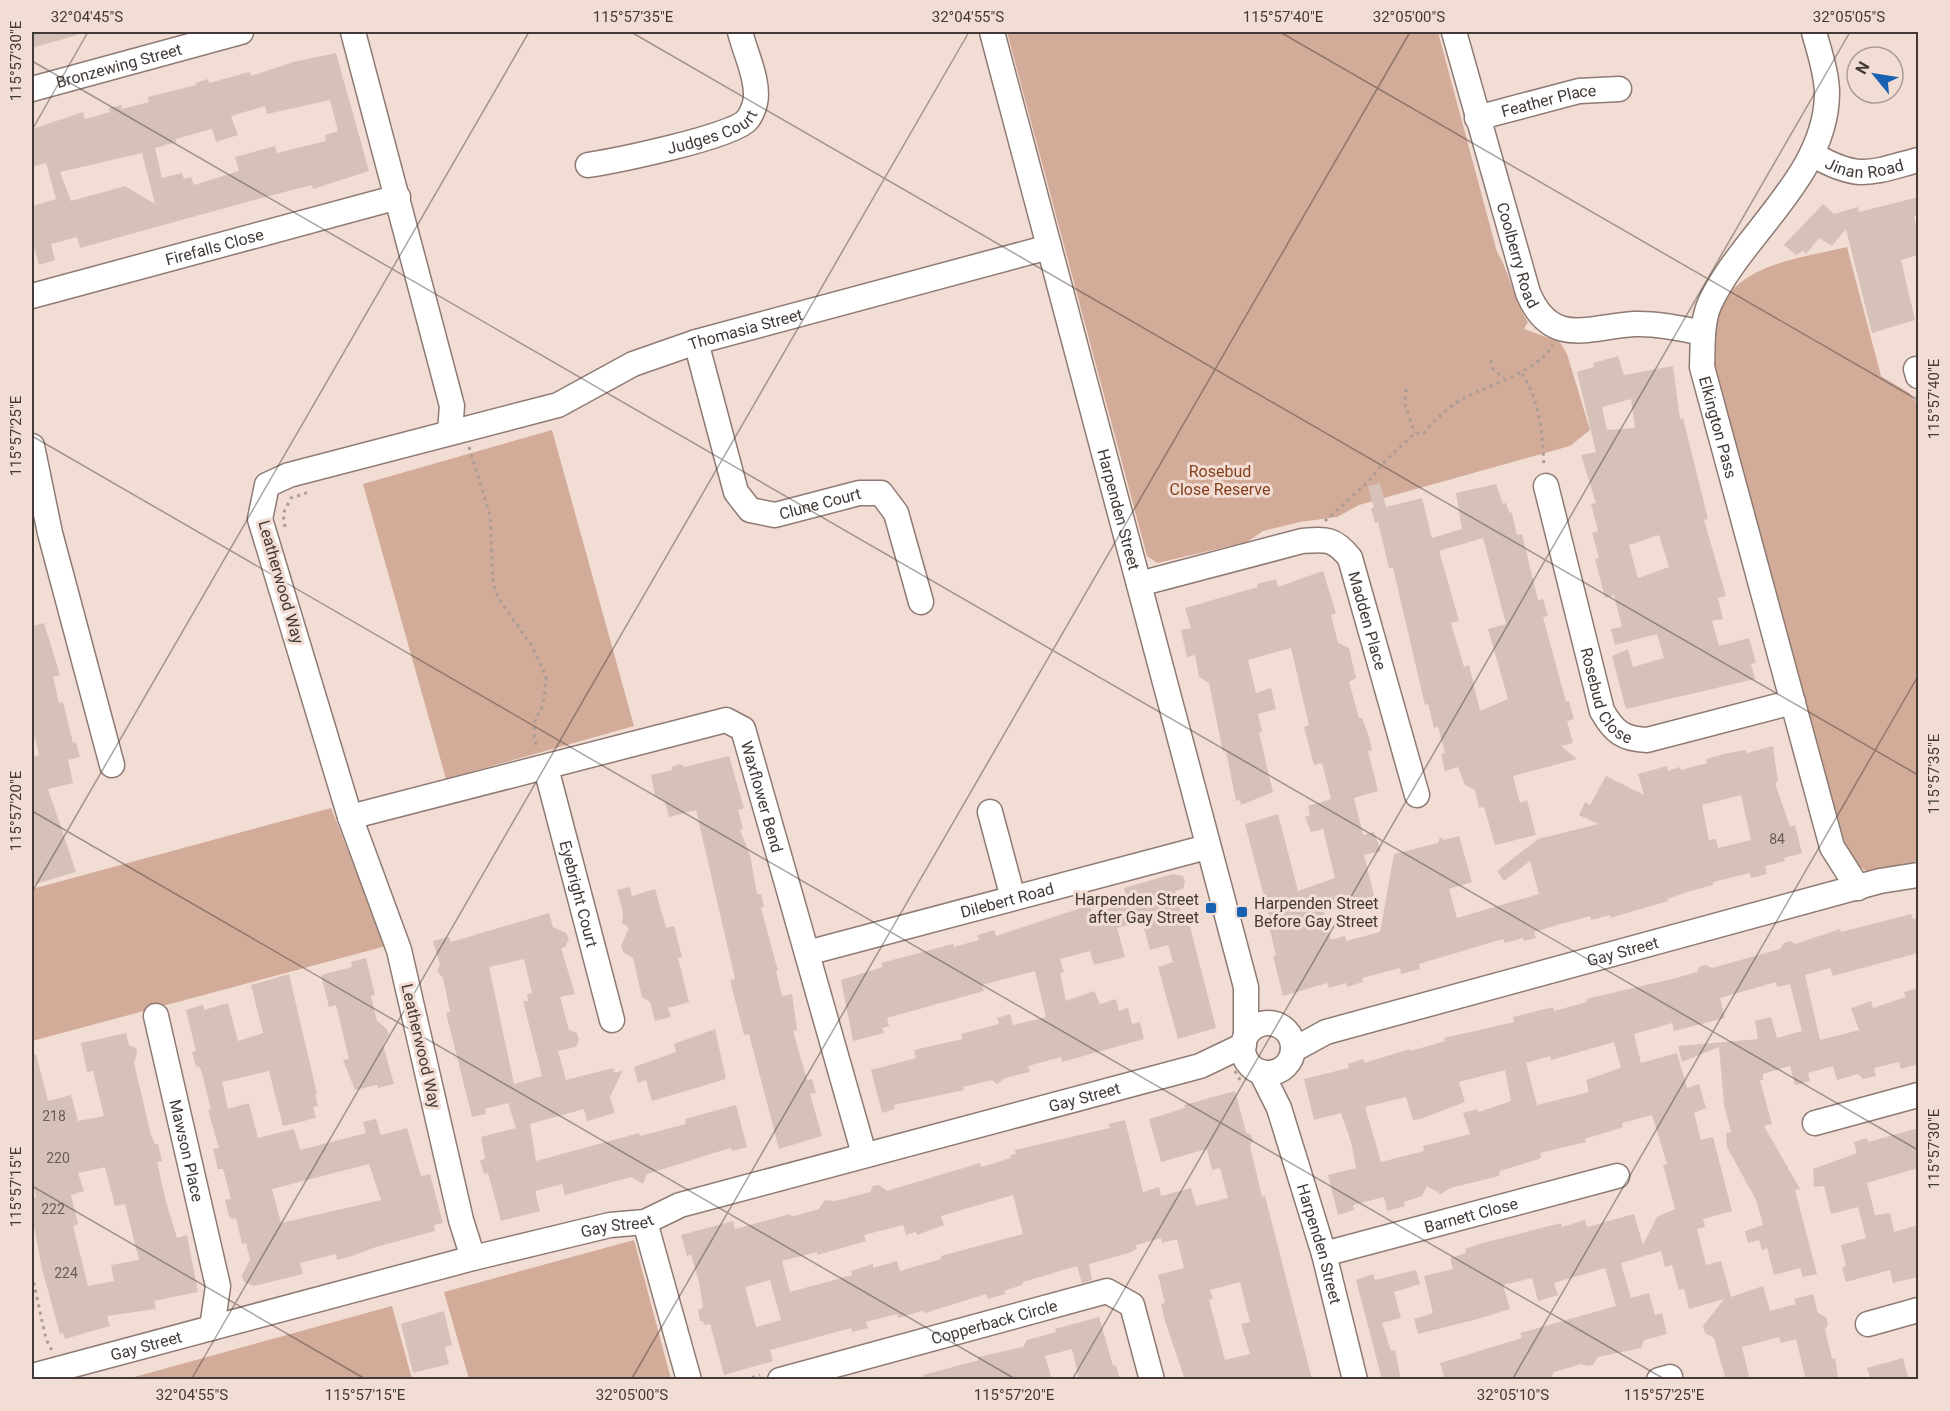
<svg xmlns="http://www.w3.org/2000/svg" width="1950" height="1411" font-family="Roboto,sans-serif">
<rect width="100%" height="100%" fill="#f2ddd4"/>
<!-- green -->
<g fill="#d2ab99">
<path d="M1007 32H1438L1497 252C1511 275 1513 300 1528 322L1524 329 1560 342 1567 354 1590 430 1570 446 1359 505 1337 517 1300 522 1263 531 1247 542 1157 563 1147 556Z"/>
<path d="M1847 247 1881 376 1909 393 1918 404V860L1906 866 1867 872 1851 859 1841 839 1711 351C1714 333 1715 308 1728 294 1757 261 1807 257 1847 247Z"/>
<polygon points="552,430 634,726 446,779 363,484"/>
<polygon points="331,808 386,946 32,1041 32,889"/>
<polygon points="634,1240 671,1379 469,1379 444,1292"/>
<polygon points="392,1306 412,1379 127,1379"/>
</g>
<!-- building -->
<g fill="#d6c1b9" fill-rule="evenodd">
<polygon points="32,32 77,32 77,35 32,48"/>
<path d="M336 53 369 171 313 189 312 185 269 196 80 248 77 237 51 244 55 260 39 265 32 239V206L56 199 46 163 32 167V129L83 112 85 119 110 112 109 108 121 105 122 109 149 102 148 97 196 85V83L208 79 209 83 249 72 251 76 293 62ZM330 100 338 131 325 135 326 141 277 153 275 146 235 157 239 171 194 185 191 177 184 179 182 173 162 178 155 148 176 142V139L212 129 216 142 238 135 231 116 265 106 267 114ZM142 153 155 204 125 186 71 201 60 172Z"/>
<polygon points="1918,197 1918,214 1914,217 1918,234 1918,255 1901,260 1915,320 1872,333 1846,229 1832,246 1819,238 1806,254 1803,251 1796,255 1784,245 1823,204 1834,214 1858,207 1859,212"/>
<path d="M1618 356 1624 375 1673 366 1680 419 1683 418 1708 519 1704 520 1726 596 1718 598 1723 619 1712 621 1719 646 1749 638 1756 663 1751 664 1755 679 1626 709 1612 656 1628 649 1633 667 1664 658 1657 634 1615 645 1611 629 1622 627 1614 595 1605 598 1595 559 1599 558 1592 533 1598 531 1591 504 1596 503 1581 455 1596 452 1577 372 1594 367 1593 363ZM1631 399 1635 428 1607 430 1602 407ZM1659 535 1669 567 1638 578 1629 545Z"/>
<path d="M1380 483 1386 507 1422 498 1432 538 1462 529 1456 493 1496 484 1503 504 1506 503 1509 512 1512 513 1517 535 1522 534 1538 600 1543 599 1548 616 1543 617 1566 702 1569 701 1574 719 1567 721 1573 743 1561 746 1577 759 1513 776 1520 803 1527 800 1536 835 1495 845 1484 807 1479 808 1475 790 1465 785 1458 767 1445 771 1441 754 1445 753 1438 727 1434 728 1428 704 1425 705 1393 568H1389L1378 522 1375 523 1371 508H1374L1368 486ZM1483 538 1506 624 1488 629 1508 699 1480 711 1469 665 1464 667 1451 623 1459 621 1439 551Z"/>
<path d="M1323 571 1336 613 1331 615 1338 643 1349 648 1356 678 1349 682 1359 718H1362L1368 734 1372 750 1368 751 1378 791 1354 798 1363 835 1374 832 1381 851 1364 855 1375 899 1324 912 1331 940 1345 936 1346 941 1380 932 1394 854 1438 843 1440 837 1444 840 1459 836 1472 882 1449 889 1457 918 1539 894 1530 861 1504 881 1497 871 1538 839 1598 824 1579 815 1585 802 1590 805 1606 776 1644 795 1638 774 1667 766 1668 771 1680 767 1681 770 1707 763 1706 759 1728 753 1746 750 1747 753 1773 746 1778 782 1775 783 1790 827 1795 825 1802 853 1784 858 1785 861 1765 866 1767 874 1751 878 1750 873 1713 882V885L1687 892 1667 899 1668 901 1610 918V915L1591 920 1590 916 1561 924 1534 932 1536 938 1524 941 1523 938 1505 943 1503 939 1419 964 1420 969 1401 974 1400 968 1362 978 1363 982 1347 987 1346 983 1329 988 1327 983 1283 996 1273 956 1276 955 1269 927H1272L1245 824 1278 814 1298 891 1335 878 1323 829 1311 832 1305 817 1310 815 1308 806 1331 799 1322 763 1314 765 1304 727 1309 725 1291 648 1248 660 1256 693 1271 688 1276 709 1258 714 1262 732 1259 733 1273 792 1241 805 1240 800 1236 801 1226 751 1223 752 1209 683 1199 677 1195 655 1187 657 1181 630 1191 628 1185 608 1258 587 1257 584 1276 579 1278 587ZM1741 795 1751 840 1718 848 1716 839 1709 840 1702 805Z"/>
<polygon points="44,623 60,675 53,677 59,703 63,702 73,743 76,742 80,757 68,760 73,783 48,789 76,872 32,885 32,757 39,755 32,726 32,626"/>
<polygon points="729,756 744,808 738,810 743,829 740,830 750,855 757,894 761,894 764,907 761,908 778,971 776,971 782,996 792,994 797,1030 793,1031 807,1080 812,1079 816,1093 810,1094 822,1136 779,1149 749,1034 744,1035 730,980 735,979 696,810 669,817 665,802 655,796 651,775 672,770 672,767 680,764 685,767"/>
<polygon points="1173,874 1183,876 1185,882 1183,889 1175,891 1182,916 1187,915 1216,1028 1178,1039 1158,967 1173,962 1168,945 1150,950 1142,921 1117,928 1125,957 1094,965 1090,951 1060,959 1064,972 1060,973 1066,1001 1094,991 1100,1004 1116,999 1119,1011 1128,1008 1132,1024 1140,1022 1144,1039 1062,1062 1061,1057 1028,1066 1030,1072 1005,1078 997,1084 992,1080 963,1087 964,1090 894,1105 895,1109 882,1113 871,1070 916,1058 914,1050 963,1039 961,1034 999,1024 997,1018 1010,1014 1013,1025 1046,1017 1035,971 982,985 984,991 887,1018 889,1026 882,1028 884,1033 853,1041 841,980 883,967 881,963 953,944 954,947 979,940 977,935 994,930 996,936 1090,905 1092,913 1128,903 1124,888"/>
<polygon points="630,887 632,896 655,889 666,928 674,926 682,957 678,958 689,1002 668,1008 671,1017 655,1021 650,1002 642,997 633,958 624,953 621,946 629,928 622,923 623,913 617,890"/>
<path d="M549 913 553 927 566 933 569 939 565 947 561 948 575 994 560 997 569 1030 577 1033 579 1040 576 1047 558 1051 566 1080 613 1068 615 1073 623 1070 610 1097 615 1113 587 1121 584 1109 530 1124 536 1161 639 1133 640 1136 686 1124 685 1119 736 1105 747 1147 733 1151 730 1148 647 1174 643 1184 631 1177 565 1195 562 1184 535 1191 540 1211 501 1221 488 1173 484 1174 480 1160 485 1159 481 1137 516 1128 508 1103 485 1109 486 1114 472 1117 446 1013 450 1012 443 978 437 971 440 965 433 941 449 937 451 942ZM524 959 532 993 527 994 528 1001H523L542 1076 514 1084 489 967Z"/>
<path d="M1911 914 1913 919 1918 917V953L1833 976 1830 968 1805 975 1820 1040 1859 1030 1851 1008 1871 1001 1873 1008 1906 997 1904 992 1918 988V1064L1901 1069 1899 1062 1874 1068 1876 1076 1863 1079 1858 1074 1837 1080 1833 1066 1808 1073 1810 1081 1795 1085 1790 1066 1763 1074V1080H1760L1772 1124 1764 1126 1800 1189 1795 1190 1817 1274 1803 1277 1800 1268 1774 1275 1767 1248 1762 1250 1759 1240 1748 1243 1745 1231 1763 1225 1756 1200 1727 1147 1726 1133 1731 1132 1724 1105 1719 1047 1682 1062 1678 1046 1758 1039 1755 1021 1771 1017 1777 1038 1802 1031 1790 984 1777 987 1776 982 1720 998 1725 1018 1674 1031 1672 1023 1634 1034 1641 1063 1677 1053 1687 1088 1699 1084 1706 1108 1694 1113 1701 1140 1713 1137 1732 1211 1703 1219 1705 1227 1697 1229 1706 1265 1721 1261 1731 1297 1763 1286 1770 1311 1796 1304 1794 1299 1813 1294 1818 1313 1826 1317 1828 1324 1825 1330 1832 1359 1835 1358 1838 1377 1806 1380 1796 1339 1781 1343 1779 1337 1742 1347 1750 1380H1726L1714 1338 1705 1333 1703 1326 1724 1299 1689 1309 1684 1289 1679 1290 1672 1265 1665 1267 1661 1251 1621 1263 1631 1298 1649 1293 1655 1315 1662 1313 1667 1334 1644 1340 1641 1348 1598 1357 1593 1365 1587 1366 1581 1364 1554 1372 1550 1380H1445L1440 1363 1522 1338 1520 1333 1616 1306 1605 1268 1554 1283 1558 1295 1538 1301 1532 1278 1503 1285 1510 1309 1474 1320 1418 1334 1414 1319 1433 1313 1424 1276 1453 1269 1450 1258 1466 1253 1465 1249 1479 1244 1561 1223 1562 1227 1585 1220 1587 1227 1634 1214 1643 1245 1657 1217 1675 1209 1663 1165 1667 1164 1652 1115 1622 1123 1623 1127 1585 1139 1586 1142 1540 1153 1541 1158 1539 1159 1500 1171 1499 1176 1450 1188 1441 1194 1427 1186 1422 1196 1404 1202 1405 1206 1387 1211 1384 1197 1353 1205 1354 1210 1338 1215 1328 1175 1356 1168 1351 1142 1341 1113 1314 1120 1304 1079 1349 1068 1348 1064 1364 1059V1063L1410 1049 1411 1051 1445 1041 1444 1038 1514 1022 1513 1017 1553 1007 1554 1011 1587 1002 1586 999 1676 978 1697 972 1700 966 1706 965 1712 968 1780 949 1784 943 1790 941 1795 944 1840 929 1841 932ZM1614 1042 1621 1068 1586 1080 1589 1092 1537 1105 1526 1063 1550 1056 1551 1060ZM1505 1070 1511 1101 1479 1112 1477 1109 1463 1113 1470 1134 1423 1146 1424 1151 1381 1162 1365 1107 1406 1097 1413 1120 1420 1119 1465 1102 1459 1082Z"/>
<polygon points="366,958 375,995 371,996 377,1021 386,1028 389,1034 383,1045 394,1084 378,1088 377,1085 355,1090 343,1060 349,1059 336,1005 329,1007 321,975 352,967 351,962"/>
<path d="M289 974 317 1094H315L318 1106 313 1107 316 1118 283 1126 269 1071 222 1082 228 1109 249 1103 258 1138 294 1129 300 1150 366 1133 363 1122 376 1119 381 1135 407 1128 421 1176 430 1174 443 1223 434 1225 435 1231 376 1247 352 1256 337 1260 336 1254 300 1263 303 1274 254 1286 244 1282 242 1275 250 1260 246 1243 242 1244 236 1218 232 1219 229 1216 225 1200 231 1199 223 1169H218L213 1149 219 1148 208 1110H211L202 1073 199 1066 196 1067 192 1052 196 1051 186 1010 203 1005 204 1010 228 1003 238 1041 263 1033 251 985ZM369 1164 381 1200 281 1223 272 1189Z"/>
<polygon points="715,1029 726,1079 652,1101 646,1080 638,1083 634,1067 676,1052 674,1044"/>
<path d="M126 1033 129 1045 136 1048 137 1053 134 1063 151 1135 155 1144H158L162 1161 157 1162 166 1202 177 1238 187 1235 198 1292 154 1301 156 1309 107 1316 110 1326 65 1339 63 1333 60 1334 42 1269 32 1216V1199L36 1197 32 1178V1055L36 1054 48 1101 71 1095 78 1121 104 1116 93 1071 87 1072 81 1043ZM105 1167 115 1206 125 1204 139 1260 111 1265 114 1281 88 1286 73 1226 78 1224 71 1195 84 1191 78 1173Z"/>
<path d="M1235 1091 1246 1132 1251 1135 1253 1140 1250 1146 1262 1197 1265 1196 1312 1379 1185 1380 1165 1321 1161 1304 1165 1303 1158 1275 1184 1268 1177 1239 1162 1243 1161 1238 1136 1245 1137 1249 1129 1253 1089 1264 1092 1280 1082 1283 1077 1266 1023 1282 1022 1285 1004 1291 1005 1294 988 1299 986 1294 925 1313 922 1311 898 1318 897 1314 866 1322 868 1328 852 1332 851 1328 770 1350 773 1361 724 1375 710 1324 704 1325 703 1321H700L698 1310 703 1307 699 1282 691 1254 687 1256 681 1235 733 1221 735 1229 790 1214 791 1217 819 1209 825 1200 835 1201 870 1192 873 1186 879 1185 887 1191 980 1163 981 1167 1011 1158V1155L1016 1154 1015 1150 1110 1128 1109 1124 1125 1120 1143 1192 1159 1187 1161 1196 1191 1188 1196 1206 1228 1198 1220 1168 1212 1170 1207 1149 1161 1162 1149 1119 1185 1108 1184 1105ZM1013 1195 1023 1234 941 1256V1259L900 1271 897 1261 873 1268V1264L851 1271 852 1275 790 1292 782 1261 817 1252V1255L866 1241 864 1235 903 1225 906 1235 916 1232 917 1235 944 1225 941 1216ZM770 1280 781 1320 756 1327 745 1287ZM1240 1282 1250 1322 1241 1324 1250 1354 1225 1360 1209 1300 1213 1299 1210 1290Z"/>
<polygon points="1918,1128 1918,1168 1867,1183 1875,1215 1890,1213 1894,1232 1918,1225 1918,1277 1893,1283 1890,1270 1846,1282 1842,1268 1846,1266 1841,1245 1866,1238 1858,1207 1831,1214 1824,1186 1814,1187 1813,1169 1857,1153 1854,1142 1867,1138 1868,1142"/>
<polygon points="1416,1270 1420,1284 1394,1292 1401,1318 1382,1323 1391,1351 1395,1350 1401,1380 1382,1380 1356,1280 1373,1274 1375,1280"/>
<polygon points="444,1311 452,1345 445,1347 449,1364 413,1373 401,1324"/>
<polygon points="1099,1317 1113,1366 1116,1365 1120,1380 1079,1380 1072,1349 1045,1356 1052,1380 924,1380 923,1375 979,1360 978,1357 1023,1347 1027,1340 1056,1332 1055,1329"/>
<polygon points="1903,1358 1909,1380 1871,1380 1867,1368"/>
</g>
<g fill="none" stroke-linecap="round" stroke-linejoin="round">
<defs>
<g id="minor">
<polyline points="353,32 452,406 450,431"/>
<path id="s1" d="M992 32 1246 987V1036"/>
<path id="s2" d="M1454 32 1528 293C1551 348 1588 327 1634 324 1657 323 1681 328 1703 333"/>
<path id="s3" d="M1814 32C1819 51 1827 73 1827 94 1826 176 1743 233 1710 303 1701 323 1703 346 1702 367L1832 847 1858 888"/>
<path id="s4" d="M32 89 241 32"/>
<path id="s5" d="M1477 118 1579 91 1619 89"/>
<path id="s6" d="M1812 154C1858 181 1870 173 1918 160"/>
<path id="s7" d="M588 165C614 161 733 137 747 120 750 117 754 108 755 103 760 83 745 52 740 32"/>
<path id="s8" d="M32 296 398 197"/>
<path id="s9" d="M696 342 736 492 750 510 775 515 859 493H881L896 513 921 602"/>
<polyline points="1916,369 1918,376"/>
<polyline points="32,446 50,533 112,765"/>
<path id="s10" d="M1546 486 1602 711C1614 732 1623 739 1647 740L1793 702"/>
<path id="s11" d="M1139 584 1302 541C1326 539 1334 538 1350 558L1417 795"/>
<path id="s12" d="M546 768 612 1020"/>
<polyline points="990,812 1013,898"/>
<path id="s13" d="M350 817 726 720 743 729 864 1154"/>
<path id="s14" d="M807 953 1207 847"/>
<path id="s15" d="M156 1016 218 1286 212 1328"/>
<circle cx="1268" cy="1048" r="25"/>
<path id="s16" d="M1293 1050 1326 1032 1880 881 1918 875"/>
<path id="s17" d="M1261 1072 1279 1108 1324 1254 1355 1380"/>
<polyline points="1815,1123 1918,1095"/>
<polyline points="645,1222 689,1380"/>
<path id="s18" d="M1324 1254 1617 1176"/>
<path id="s19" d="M473 1258 461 1220 399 950 350 817 260 519 267 485 289 475 558 405 633 364 696 342 1049 247"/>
<polyline points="1868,1324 1918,1310"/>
<path id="s20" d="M32 1376 473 1258 610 1225 645 1222 680 1205 1200 1066 1244 1045"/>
<path id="s21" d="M780 1380 1107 1291 1132 1305 1152 1380"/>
<polyline points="1659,1380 1670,1377"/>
</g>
</defs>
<!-- minor casing -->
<use href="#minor" stroke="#8e7b73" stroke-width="27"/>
<!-- path -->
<g stroke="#ac9c95" stroke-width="3" stroke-dasharray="3 4.5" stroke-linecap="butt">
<polyline points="1491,360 1493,369 1504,378"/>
<path d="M1522 374C1541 403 1542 433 1544 467"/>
<polyline points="1406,389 1405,405 1415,433"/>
<polyline points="469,447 490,515 493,584 499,599 532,646 546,677 543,705 535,720 534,740 538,749"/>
<path d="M1325 521 1369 481 1385 461 1415 433 1423 434C1434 421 1447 408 1462 399 1490 384 1536 373 1553 345"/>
<polyline points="285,527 283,514 291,498 309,492"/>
<polyline points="1235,1071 1240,1080"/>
<polyline points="32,1275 46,1339 52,1351"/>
<polyline points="745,1380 760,1375"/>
</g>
<!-- minor -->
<use href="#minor" stroke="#fff" stroke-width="24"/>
</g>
<!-- ticks -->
<path fill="none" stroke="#423a36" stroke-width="1.5" stroke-opacity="0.45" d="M631 32 1918 775M1280 32 1918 400M32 61 1918 1150M32 130 88 32M32 436 1666 1380M32 811 1017 1380M32 892 529 32M32 1186 367 1380M191 1380 969 32M631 1380 1410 32M1072 1380 1850 32M1512 1380 1918 676"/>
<!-- markers -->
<g fill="#1961b1" stroke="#f2ddd4" stroke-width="2">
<rect x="1205" y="902" width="12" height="12" rx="3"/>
<rect x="1236" y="906" width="12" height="12" rx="3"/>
</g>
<g text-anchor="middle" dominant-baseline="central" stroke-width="6" stroke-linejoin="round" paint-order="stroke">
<!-- number labels -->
<g font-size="14" fill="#675c57">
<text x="1777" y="839">84</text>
<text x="54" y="1116">218</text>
<text x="58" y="1158">220</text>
<text x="53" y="1209">222</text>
<text x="66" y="1273">224</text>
</g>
<!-- street labels -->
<g font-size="16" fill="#423a36" stroke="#f2ddd4">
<text stroke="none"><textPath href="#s4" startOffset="90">Bronzewing Street</textPath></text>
<text stroke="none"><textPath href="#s5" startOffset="74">Feather Place</textPath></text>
<text stroke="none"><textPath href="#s7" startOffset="129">Judges Court</textPath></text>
<text stroke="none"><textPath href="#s6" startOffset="56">Jinan Road</textPath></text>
<text stroke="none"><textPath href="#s8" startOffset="189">Firefalls Close</textPath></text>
<text stroke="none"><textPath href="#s2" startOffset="232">Coolberry Road</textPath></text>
<text stroke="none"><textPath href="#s19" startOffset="1310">Thomasia Street</textPath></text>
<text stroke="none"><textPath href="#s3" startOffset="434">Elkington Pass</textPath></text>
<text stroke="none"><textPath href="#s9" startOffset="250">Clune Court</textPath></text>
<text stroke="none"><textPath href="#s1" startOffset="494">Harpenden Street</textPath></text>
<text transform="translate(281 582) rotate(74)">Leatherwood Way</text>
<text stroke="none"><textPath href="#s11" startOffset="288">Madden Place</textPath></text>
<text stroke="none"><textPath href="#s10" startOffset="220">Rosebud Close</textPath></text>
<text stroke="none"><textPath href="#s13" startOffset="478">Waxflower Bend</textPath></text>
<text stroke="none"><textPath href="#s12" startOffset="130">Eyebright Court</textPath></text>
<text stroke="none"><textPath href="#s14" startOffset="207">Dilebert Road</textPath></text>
<text stroke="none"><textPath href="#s16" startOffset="345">Gay Street</textPath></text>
<text transform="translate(421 1046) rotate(77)">Leatherwood Way</text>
<text stroke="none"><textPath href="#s20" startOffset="1090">Gay Street</textPath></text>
<text stroke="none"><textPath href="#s15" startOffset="138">Mawson Place</textPath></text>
<text stroke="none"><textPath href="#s18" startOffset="152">Barnett Close</textPath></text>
<text stroke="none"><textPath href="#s20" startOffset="604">Gay Street</textPath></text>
<text stroke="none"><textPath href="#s17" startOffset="182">Harpenden Street</textPath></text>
<text stroke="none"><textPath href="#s21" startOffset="222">Copperback Circle</textPath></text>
<text stroke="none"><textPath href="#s20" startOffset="118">Gay Street</textPath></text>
</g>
<!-- park labels -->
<g font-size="16" fill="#85401e" stroke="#f2ddd4">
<text x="1220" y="471">Rosebud<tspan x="1220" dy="18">Close Reserve</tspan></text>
</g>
<!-- poi labels -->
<g font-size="16" fill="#423a36" stroke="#f2ddd4" text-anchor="end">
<text x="1199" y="899">Harpenden Street<tspan x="1199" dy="18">after Gay Street</tspan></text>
<text x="1254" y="903" text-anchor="start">Harpenden Street<tspan x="1254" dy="18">Before Gay Street</tspan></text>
</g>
</g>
<!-- border -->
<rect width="1950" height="1411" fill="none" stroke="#f2ddd4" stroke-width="66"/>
<!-- north arrow -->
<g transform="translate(1875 75) rotate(300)"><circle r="28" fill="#f2ddd4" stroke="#ac9c95" stroke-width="1.5"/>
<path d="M0-4.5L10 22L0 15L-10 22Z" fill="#1961b1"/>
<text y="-9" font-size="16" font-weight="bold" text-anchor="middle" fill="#423a36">N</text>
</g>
<rect x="33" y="33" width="1884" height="1345" fill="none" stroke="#423a36" stroke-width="2"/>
<g font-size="15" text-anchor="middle" fill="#423a36">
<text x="87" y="22">32°04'45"S</text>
<text x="633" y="22">115°57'35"E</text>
<text x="968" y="22">32°04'55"S</text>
<text x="1283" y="22">115°57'40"E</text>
<text x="1409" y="22">32°05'00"S</text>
<text x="1849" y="22">32°05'05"S</text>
<text transform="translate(16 61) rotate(-90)" y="5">115°57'30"E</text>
<text transform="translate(1934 399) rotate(-90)" y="5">115°57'40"E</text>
<text transform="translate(16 436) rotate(-90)" y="5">115°57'25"E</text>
<text transform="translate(1934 774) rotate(-90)" y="5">115°57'35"E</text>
<text transform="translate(16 811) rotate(-90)" y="5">115°57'20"E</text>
<text transform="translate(1934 1149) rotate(-90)" y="5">115°57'30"E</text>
<text transform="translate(16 1187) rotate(-90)" y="5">115°57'15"E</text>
<text x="192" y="1400">32°04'55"S</text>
<text x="365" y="1400">115°57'15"E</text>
<text x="632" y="1400">32°05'00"S</text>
<text x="1014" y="1400">115°57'20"E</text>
<text x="1513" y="1400">32°05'10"S</text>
<text x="1664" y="1400">115°57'25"E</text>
</g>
</svg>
